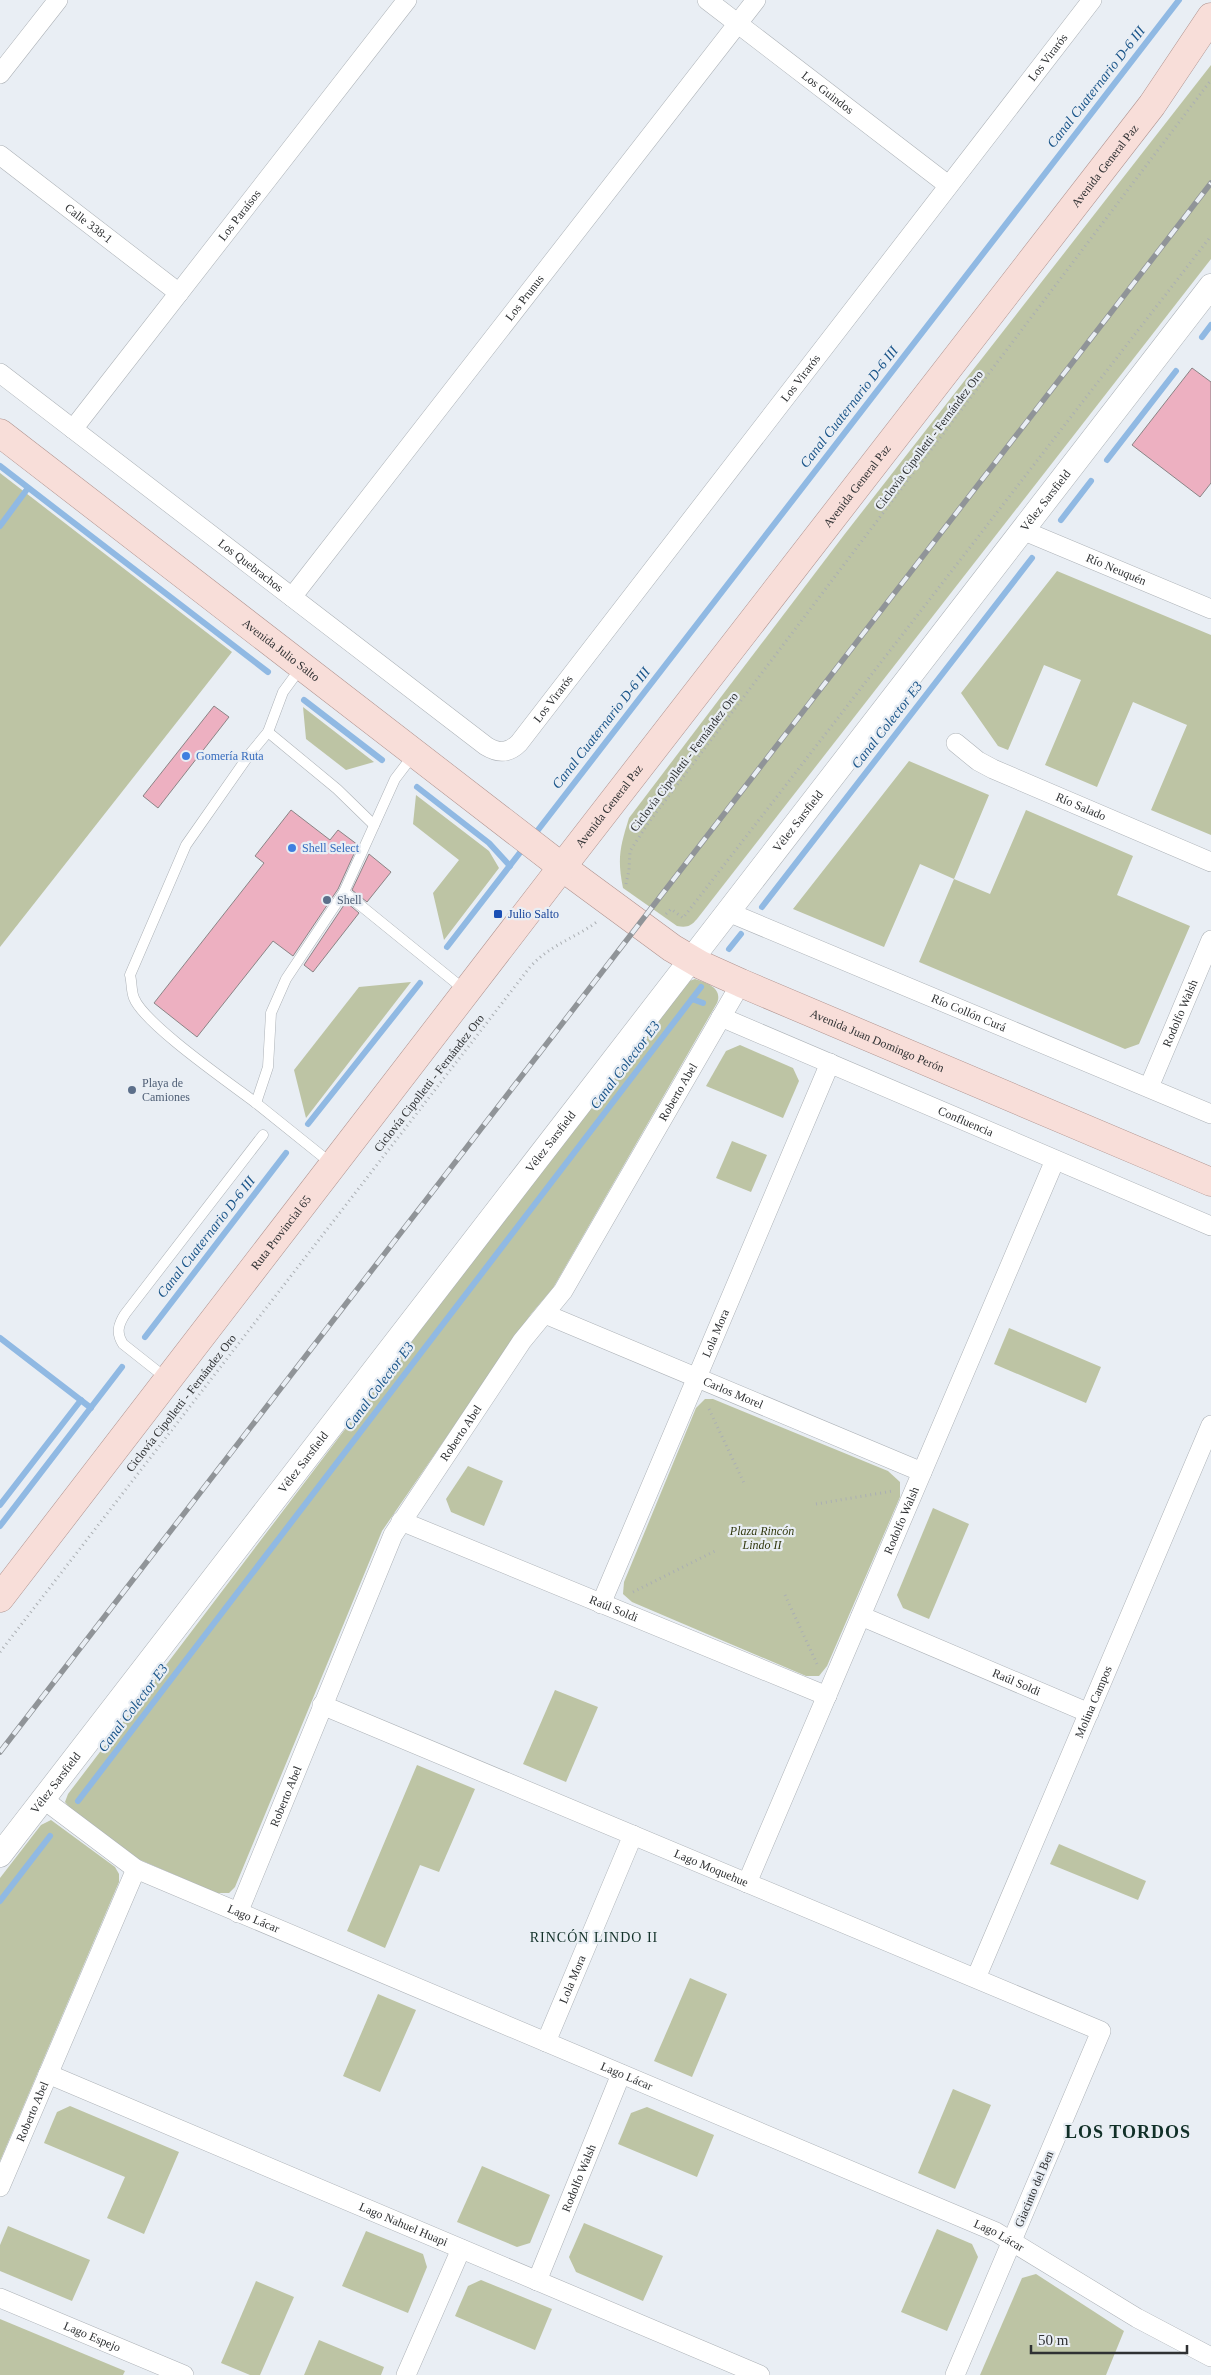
<svg xmlns="http://www.w3.org/2000/svg" width="1211" height="2375" font-family="'Times New Roman',serif">
<rect width="100%" height="100%" fill="#e9eef4"/>
<!-- green -->
<g fill="#bdc4a4">
<path d="M1211 65V259L697 919C691 926 687 928 677 926L623 888C617 858 620 847 629 818L844 535Z"/>
<polygon points="0,473 232,652 0,947"/>
<polygon points="1057,571 1211,635 1211,835 1151,810 1187,725 1133,702 1097,787 1045,765 1081,680 1044,665 1008,750 998,746 961,693"/>
<polygon points="303,707 374,762 346,770 306,739"/>
<polygon points="909,761 989,795 954,879 990,894 1026,810 1133,856 1117,895 1190,926 1139,1044 1125,1049 919,962 954,879 920,864 884,947 793,909"/>
<polygon points="416,795 489,851 499,868 444,940 433,893 459,860 413,824"/>
<path d="M695 979C707 983 723 988 717 1003L553 1288 531 1314 382 1531 235 1887 229 1893H217L138 1859 70 1808 65 1802 68 1794 684 983Z"/>
<polygon points="411,982 306,1118 294,1070 359,987"/>
<polygon points="740,1045 793,1068 799,1081 783,1118 706,1086 726,1051"/>
<polygon points="732,1141 767,1155 751,1192 716,1178"/>
<polygon points="1009,1328 1101,1367 1086,1403 994,1364"/>
<polygon points="705,1399 713,1399 888,1471 900,1482 900,1497 827,1666 819,1676 806,1676 632,1602 623,1594 624,1582 696,1408"/>
<polygon points="468,1466 503,1481 484,1526 451,1512 446,1499"/>
<polygon points="933,1508 969,1524 929,1619 903,1608 897,1595"/>
<polygon points="555,1690 598,1707 566,1782 523,1764"/>
<polygon points="417,1765 475,1789 439,1872 420,1865 385,1948 347,1931"/>
<polygon points="51,1820 115,1867 119,1874 119,1882 0,2161 0,1878 41,1825"/>
<polygon points="1059,1844 1146,1881 1138,1900 1050,1864"/>
<polygon points="690,1978 727,1994 692,2077 654,2061"/>
<polygon points="378,1994 416,2010 380,2092 343,2076"/>
<polygon points="953,2089 991,2105 955,2189 918,2173"/>
<polygon points="70,2106 179,2152 144,2234 107,2218 125,2177 44,2143 57,2112"/>
<polygon points="647,2107 714,2135 697,2177 618,2144 631,2113"/>
<polygon points="482,2166 550,2195 530,2243 517,2247 457,2222"/>
<polygon points="584,2223 663,2256 643,2301 576,2272 569,2257"/>
<polygon points="8,2226 90,2260 72,2301 0,2271 0,2245"/>
<polygon points="937,2229 972,2244 978,2257 947,2331 901,2312"/>
<polygon points="366,2231 423,2254 427,2267 408,2313 342,2286"/>
<polygon points="1036,2274 1124,2331 1106,2375 980,2375 1022,2278"/>
<polygon points="481,2280 552,2309 535,2350 455,2316 468,2286"/>
<polygon points="256,2281 294,2297 260,2375 250,2375 221,2363"/>
<polygon points="0,2319 125,2371 123,2375 0,2375"/>
<polygon points="319,2340 384,2367 381,2375 304,2375"/>
</g>
<g fill="none" stroke-linecap="round" stroke-linejoin="round">
<!-- stream -->
<g stroke="#90b9e3" stroke-width="6">
<polyline points="1202,337 1211,325"/>
<polyline points="1107,460 1176,371"/>
<polyline points="0,466 268,672"/>
<polyline points="1061,520 1091,481"/>
<polyline points="0,526 28,488"/>
<polyline points="304,700 382,760"/>
<polyline points="417,787 489,843 510,866"/>
<polyline points="538,830 1179,0"/>
<polyline points="762,907 1032,558"/>
<polyline points="447,947 522,850"/>
<polyline points="729,949 741,934"/>
<polyline points="692,999 703,1003"/>
<polyline points="308,1124 420,983"/>
<polyline points="145,1337 286,1153"/>
<polyline points="0,1338 91,1408"/>
<polyline points="0,1505 81,1400"/>
<polyline points="0,1526 122,1367"/>
<polyline points="78,1801 701,987"/>
<polyline points="0,1901 50,1836"/>
</g>
</g>
<!-- building -->
<g fill="#edb0c1" stroke="#8b8486">
<polygon points="1192,368 1211,382 1211,483 1200,497 1132,445"/>
<polygon points="214,706 229,717 158,808 143,796"/>
<polygon points="291,810 330,840 338,830 358,845 338,889 293,956 273,941 197,1037 154,1003 264,863 255,856"/>
<polygon points="369,854 391,872 367,902 352,890"/>
<polygon points="346,902 359,913 313,972 304,965"/>
</g>
<g fill="none" stroke-linecap="round" stroke-linejoin="round">
<defs>
<g id="service">
<path d="M302 666 283 692 268 732 249 755 186 845 130 975C132 982 131 991 134 998 144 1024 231 1084 256 1103L268 1067 271 1013 286 979 344 892 395 779 414 754"/>
<polyline points="268,732 337,789 374,825"/>
<polyline points="344,892 466,991"/>
<polyline points="256,1103 332,1164"/>
<path d="M166 1378 123 1344C116 1333 118 1325 125 1314L263 1135"/>
</g>
<g id="minor">
<path id="s1" d="M707 0 948 185"/>
<polyline points="0,74 58,0"/>
<path id="s2" d="M0 155 179 293"/>
<path id="s3" d="M0 373 486 746C499 754 509 753 519 743L1092 0"/>
<path id="s4" d="M73 429 407 0"/>
<path id="s5" d="M1022 530 1211 609"/>
<path id="s6" d="M292 597 756 0"/>
<path id="s7" d="M956 743 978 761 993 769 1211 862"/>
<path id="s8" d="M728 912 1211 1114"/>
<path id="s9" d="M721 1017 1211 1226"/>
<path id="s10" d="M1149 1087 1211 940"/>
<path id="s11" d="M545 1314 922 1472"/>
<path id="s12" d="M401 1521 827 1696"/>
<path id="s13" d="M601 1604 830 1063"/>
<path id="s14" d="M861 1616 1089 1713"/>
<path id="s15" d="M322 1705 1101 2031 955 2375"/>
<path id="s16" d="M43 1799 136 1869 996 2232 1137 2318 1211 2357"/>
<path id="s17" d="M747 1883 1055 1160"/>
<path id="s18" d="M238 1913 393 1535 522 1341 563 1291 741 983"/>
<path id="s19" d="M976 1978 1211 1425"/>
<path id="s20" d="M546 2042 633 1835"/>
<path id="s21" d="M48 2074 760 2375"/>
<path id="s22" d="M0 2187 136 1869"/>
<path id="s23" d="M537 2281 621 2074"/>
<path id="s24" d="M0 2298 184 2375"/>
<polyline points="406,2375 461,2249"/>
</g>
<g id="tertiary">
<path id="s25" d="M0 1855 1211 286"/>
</g>
<g id="primary">
<path id="s26" d="M0 433 562 867 672 948 701 965 741 983 1211 1182"/>
<path id="s27" d="M0 1598 562 867 1152 105 1211 17"/>
</g>
</defs>
<!-- service casing -->
<use href="#service" stroke="#adb2b7" stroke-width="11"/>
<!-- minor casing -->
<use href="#minor" stroke="#adb2b7" stroke-width="20"/>
<!-- tertiary casing -->
<use href="#tertiary" stroke="#adb2b7" stroke-width="25"/>
<!-- primary casing -->
<use href="#primary" stroke="#af938f" stroke-width="29"/>
<!-- path -->
<g stroke="#abafb3" stroke-width="3" stroke-dasharray="1 4" stroke-linecap="butt">
<polyline points="626,884 629,870 630,851 649,822 1211,80"/>
<polyline points="666,914 671,909 683,918 1211,236"/>
<polyline points="709,1409 744,1483"/>
<polyline points="816,1504 893,1491"/>
<polyline points="633,1592 717,1550"/>
<polyline points="785,1595 817,1664"/>
<path d="M0 1652 530 967C551 944 574 939 598 921"/>
</g>
<!-- service -->
<use href="#service" stroke="#fff" stroke-width="10"/>
<!-- minor -->
<use href="#minor" stroke="#fff" stroke-width="19"/>
<!-- tertiary -->
<use href="#tertiary" stroke="#fff" stroke-width="24"/>
<!-- primary -->
<use href="#primary" stroke="#f8ded9" stroke-width="28"/>
<defs>
<polyline id="rail" points="0,1752 1211,183"/>
</defs>
<!-- rail casing -->
<use href="#rail" stroke="#909498" stroke-width="5.5"/>
<!-- rail -->
<use href="#rail" stroke="#e9eef4" stroke-width="4" stroke-dasharray="11" stroke-linecap="butt"/>
</g>
<!-- markers -->
<g fill="#3f7fe0" stroke="#e9eef4" stroke-width="2">
<circle cx="186" cy="756" r="5"/>
<circle cx="292" cy="848" r="5"/>
</g>
<g fill="#5c6f8a" stroke="#e9eef4" stroke-width="2">
<circle cx="327" cy="900" r="5"/>
<circle cx="132" cy="1090" r="5"/>
</g>
<rect fill="#1a4fb4" stroke="#e9eef4" stroke-width="2" x="493" y="909" width="10" height="10" rx="2.5"/>
<g text-anchor="middle" dominant-baseline="central" stroke-width="4.5" stroke-linejoin="round" paint-order="stroke">
<!-- street labels -->
<g font-size="12" fill="#2f3133" stroke="#e9eef4">
<text stroke="none"><textPath href="#s3" startOffset="1515">Los Virarós</textPath></text>
<text stroke="none"><textPath href="#s1" startOffset="152">Los Guindos</textPath></text>
<text stroke="none"><textPath href="#s27" startOffset="1809">Avenida General Paz</textPath></text>
<text stroke="none"><textPath href="#s4" startOffset="271">Los Paraísos</textPath></text>
<text stroke="none"><textPath href="#s2" startOffset="112">Calle 338-1</textPath></text>
<text stroke="none"><textPath href="#s6" startOffset="379">Los Prunus</textPath></text>
<text stroke="none"><textPath href="#s3" startOffset="1110">Los Virarós</textPath></text>
<text transform="translate(929 440) rotate(-53)">Ciclovía Cipolletti - Fernández Oro</text>
<text stroke="none"><textPath href="#s27" startOffset="1404">Avenida General Paz</textPath></text>
<text stroke="none"><textPath href="#s25" startOffset="1711">Vélez Sarsfield</textPath></text>
<text stroke="none"><textPath href="#s3" startOffset="316">Los Quebrachos</textPath></text>
<text stroke="none"><textPath href="#s5" startOffset="102">Río Neuquén</textPath></text>
<text stroke="none"><textPath href="#s26" startOffset="355">Avenida Julio Salto</textPath></text>
<text stroke="none"><textPath href="#s3" startOffset="705">Los Virarós</textPath></text>
<text transform="translate(684 762) rotate(-53)">Ciclovía Cipolletti - Fernández Oro</text>
<text stroke="none"><textPath href="#s27" startOffset="999">Avenida General Paz</textPath></text>
<text stroke="none"><textPath href="#s7" startOffset="141">Río Salado</textPath></text>
<text stroke="none"><textPath href="#s25" startOffset="1306">Vélez Sarsfield</textPath></text>
<text stroke="none"><textPath href="#s8" startOffset="261">Río Collón Curá</textPath></text>
<text stroke="none"><textPath href="#s10" startOffset="80">Rodolfo Walsh</textPath></text>
<text stroke="none"><textPath href="#s26" startOffset="1072">Avenida Juan Domingo Perón</textPath></text>
<text transform="translate(429 1083) rotate(-52)">Ciclovía Cipolletti - Fernández Oro</text>
<text stroke="none"><textPath href="#s18" startOffset="936">Roberto Abel</textPath></text>
<text stroke="none"><textPath href="#s9" startOffset="266">Confluencia</textPath></text>
<text stroke="none"><textPath href="#s25" startOffset="901">Vélez Sarsfield</textPath></text>
<text stroke="none"><textPath href="#s27" startOffset="461">Ruta Provincial 65</textPath></text>
<text stroke="none"><textPath href="#s13" startOffset="294">Lola Mora</textPath></text>
<text stroke="none"><textPath href="#s11" startOffset="204">Carlos Morel</textPath></text>
<text transform="translate(181 1403) rotate(-52)">Ciclovía Cipolletti - Fernández Oro</text>
<text stroke="none"><textPath href="#s18" startOffset="531">Roberto Abel</textPath></text>
<text stroke="none"><textPath href="#s25" startOffset="496">Vélez Sarsfield</textPath></text>
<text stroke="none"><textPath href="#s17" startOffset="394">Rodolfo Walsh</textPath></text>
<text stroke="none"><textPath href="#s12" startOffset="230">Raúl Soldi</textPath></text>
<text stroke="none"><textPath href="#s14" startOffset="169">Raúl Soldi</textPath></text>
<text stroke="none"><textPath href="#s19" startOffset="300">Molina Campos</textPath></text>
<text stroke="none"><textPath href="#s25" startOffset="91">Vélez Sarsfield</textPath></text>
<text stroke="none"><textPath href="#s18" startOffset="126">Roberto Abel</textPath></text>
<text stroke="none"><textPath href="#s15" startOffset="422">Lago Moquehue</textPath></text>
<text stroke="none"><textPath href="#s16" startOffset="244">Lago Lácar</textPath></text>
<text stroke="none"><textPath href="#s20" startOffset="68">Lola Mora</textPath></text>
<text stroke="none"><textPath href="#s16" startOffset="649">Lago Lácar</textPath></text>
<text stroke="none"><textPath href="#s22" startOffset="82">Roberto Abel</textPath></text>
<text stroke="none"><textPath href="#s23" startOffset="111">Rodolfo Walsh</textPath></text>
<text transform="translate(1034 2189) rotate(-67)">Giacinto del Ben</text>
<text stroke="none"><textPath href="#s21" startOffset="386">Lago Nahuel Huapi</textPath></text>
<text stroke="none"><textPath href="#s16" startOffset="1054">Lago Lácar</textPath></text>
<text stroke="none"><textPath href="#s24" startOffset="100">Lago Espejo</textPath></text>
</g>
<!-- shop labels -->
<g font-size="12" fill="#366cbe" stroke="#e9eef4" text-anchor="start">
<text x="196" y="756">Gomería Ruta</text>
<text x="302" y="848">Shell Select</text>
</g>
<!-- service labels -->
<g font-size="12" fill="#4e5e75" stroke="#e9eef4" text-anchor="start">
<text x="337" y="900">Shell</text>
<text x="142" y="1083">Playa de<tspan x="142" dy="14">Camiones</tspan></text>
</g>
<!-- transit labels -->
<g font-size="12" fill="#164399" stroke="#e9eef4" text-anchor="start">
<text x="508" y="914">Julio Salto</text>
</g>
<!-- park labels -->
<g font-size="12" font-style="italic" fill="#31380e" stroke="#e9eef4">
<text x="762" y="1531">Plaza Rincón<tspan x="762" dy="14">Lindo II</tspan></text>
</g>
<!-- water labels -->
<g font-size="14" font-style="italic" fill="#195489" stroke="#e9eef4">
<text transform="translate(1096 87) rotate(-52)">Canal Cuaternario D-6 III</text>
<text transform="translate(849 407) rotate(-52)">Canal Cuaternario D-6 III</text>
<text transform="translate(887 725) rotate(-52)">Canal Colector E3</text>
<text transform="translate(601 728) rotate(-52)">Canal Cuaternario D-6 III</text>
<text transform="translate(625 1065) rotate(-53)">Canal Colector E3</text>
<text transform="translate(206 1237) rotate(-52)">Canal Cuaternario D-6 III</text>
<text transform="translate(379 1386) rotate(-53)">Canal Colector E3</text>
<text transform="translate(133 1708) rotate(-53)">Canal Colector E3</text>
</g>
<!-- neighbourhood labels -->
<g font-size="14" letter-spacing="1" fill="#113028" stroke="#e9eef4">
<text x="594" y="1937">RINCÓN LINDO II</text>
</g>
<!-- district labels -->
<g font-size="18" font-weight="bold" letter-spacing="1" fill="#113028" stroke="#e9eef4">
<text x="1128" y="2132">LOS TORDOS</text>
</g>
</g>
<!-- scale -->
<path d="M1031 2345v8h156v-8" fill="none" stroke="#2f3133" stroke-width="2.5"/>
<text x="1038" y="2345" font-size="15" fill="#2f3133" stroke="#e9eef4" stroke-width="4" paint-order="stroke">50 m</text>
</svg>
